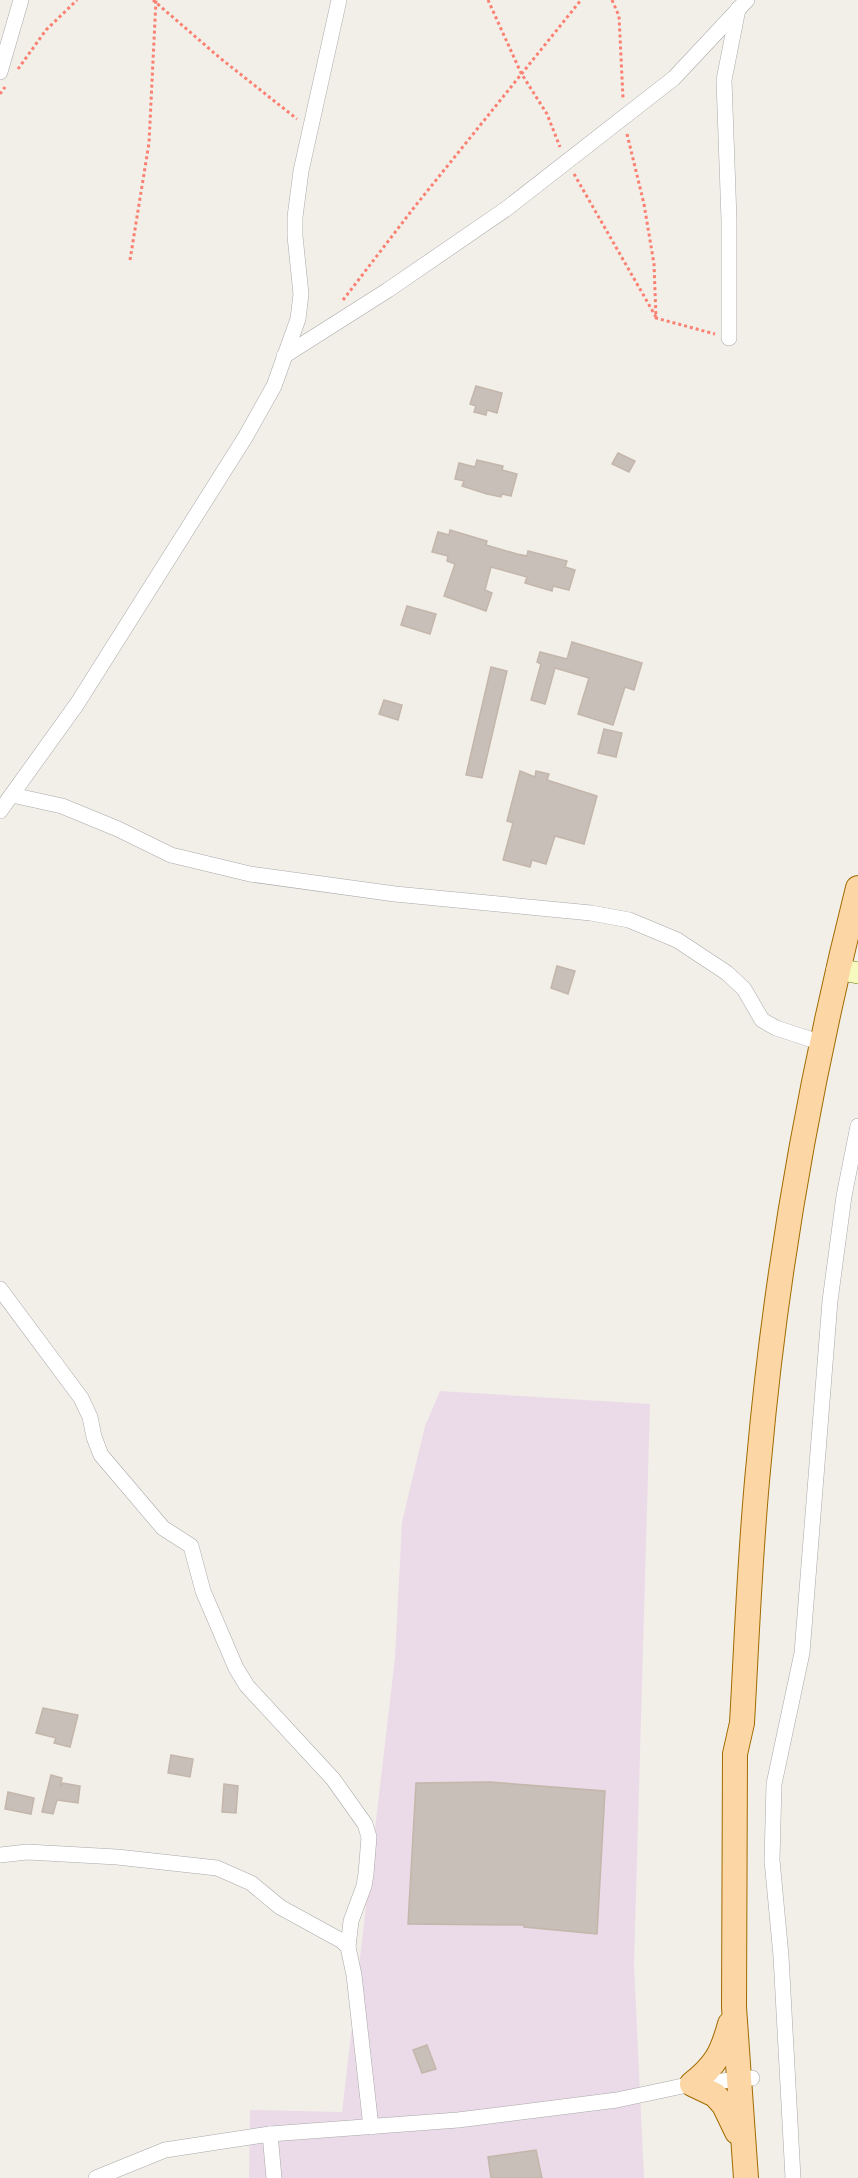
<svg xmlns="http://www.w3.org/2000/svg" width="858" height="2178" font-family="Manrope,sans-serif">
<rect width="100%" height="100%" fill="#f2efe9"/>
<!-- industrial -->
<polygon fill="#ebdbe8" points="440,1391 650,1404 634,1964 644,2178 249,2178 250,2110 342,2112 395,1658 402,1522 425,1426"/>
<!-- building -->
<g fill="#c7bfb8" stroke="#c4b6ab" stroke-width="1.5">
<polygon points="476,386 502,393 497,413 487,410 486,415 474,412 476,406 470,404"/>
<polygon points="618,453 635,461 629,472 612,464"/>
<polygon points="477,460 503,466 502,470 517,474 511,496 502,494 501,497 487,494 462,486 464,481 455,479 459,463 475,467"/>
<polygon points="450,530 487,541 486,545 517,554 527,556 528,551 567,561 565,567 575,570 569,590 553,586 552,591 525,583 527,577 491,567 485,590 492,593 486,611 444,596 455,564 447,561 448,556 432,552 438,532 449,535"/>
<polygon points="407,606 436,614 430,634 401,625"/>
<polygon points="572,642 642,663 634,690 625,687 613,725 578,714 589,678 555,668 545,704 531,700 541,664 537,662 540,652 567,659"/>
<polygon points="491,667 507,671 482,778 466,775"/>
<polygon points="384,700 402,705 398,720 379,714"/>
<polygon points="604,729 622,733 616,757 598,753"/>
<polygon points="520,771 535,777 536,771 549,774 547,780 597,796 584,844 555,836 546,864 532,860 530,867 503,860 513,823 507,821"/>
<polygon points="557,966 575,971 568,994 551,988"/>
<polygon points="43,1708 78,1715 70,1747 54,1743 56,1738 36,1733"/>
<polygon points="171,1755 193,1759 190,1777 168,1773"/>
<polygon points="51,1775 62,1778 60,1787 63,1783 80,1786 78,1803 57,1800 53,1814 42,1812"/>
<polygon points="490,1782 605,1791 597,1934 524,1927 524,1925 408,1924 416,1783"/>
<polygon points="224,1784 238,1786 236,1813 222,1812"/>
<polygon points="8,1792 34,1798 31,1814 5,1809"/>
<polygon points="427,2045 436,2069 422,2073 413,2050"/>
<polygon points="536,2150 542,2178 491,2178 488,2157"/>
</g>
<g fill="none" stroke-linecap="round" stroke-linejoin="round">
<defs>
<g id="street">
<polyline points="0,72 21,0"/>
<polyline points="729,338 729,220 724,80 738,9"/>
<polyline points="284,356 388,290 506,209 674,78 747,0"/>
<polyline points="12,795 62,806 118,829 171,855 250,874 395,894 591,913 629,920 677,940 727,973 744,989 762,1020 776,1028 822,1043"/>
<polyline points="0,811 77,704 246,436 274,386 298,319 301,294 295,236 295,217 301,171 339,0"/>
<polyline points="0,1289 81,1398 90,1417 94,1437 101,1455 163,1528 191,1546 203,1591 236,1668 247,1686 333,1779 365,1824 369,1837 366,1874 364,1886 351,1921 348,1947"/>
<polyline points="0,1855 27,1852 117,1857 217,1868 251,1883 280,1907 342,1941 348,1947 354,1975 371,2127"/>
<polyline points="270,2134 274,2178"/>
<polyline points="96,2178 165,2150 270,2134 458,2120 617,2100 692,2084 752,2078"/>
<polyline points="793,2178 781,1956 772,1860 774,1784 802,1653 830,1301 844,1196 858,1126"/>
</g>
<polyline id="secondary" points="837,969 858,973"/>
<g id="primary">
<path d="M730 2024C722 2053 716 2065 692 2084L715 2095 724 2105 737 2132"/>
<path d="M746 2178 734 2007 735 1754 742 1723C747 1636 750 1548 759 1460 776 1269 811 1074 858 888"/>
</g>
</defs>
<!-- street casing -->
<use href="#street" stroke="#a9a9a9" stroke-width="16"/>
<!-- secondary casing -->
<use href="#secondary" stroke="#707d05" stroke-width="22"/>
<!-- primary casing -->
<use href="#primary" stroke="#a06b00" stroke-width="26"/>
<!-- path -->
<g stroke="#fa8072" stroke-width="3" stroke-dasharray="3 3" stroke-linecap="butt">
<polyline points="153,0 220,58 297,119"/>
<polyline points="488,0 521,73 547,114 560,147"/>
<polyline points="612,0 619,16 623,98"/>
<polyline points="18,69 46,30 77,0"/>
<polyline points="0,94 5,87"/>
<polyline points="627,134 644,204 654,264 656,318 715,334"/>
<polyline points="574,174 656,317"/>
<polyline points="130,260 149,143 156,0"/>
<polyline points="343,300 416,205 581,0"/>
</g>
<!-- street -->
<use href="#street" stroke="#fff" stroke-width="15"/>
<!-- secondary -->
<use href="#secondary" stroke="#f7fabf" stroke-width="21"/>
<!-- primary -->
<use href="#primary" stroke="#fcd6a4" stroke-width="24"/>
</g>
</svg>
